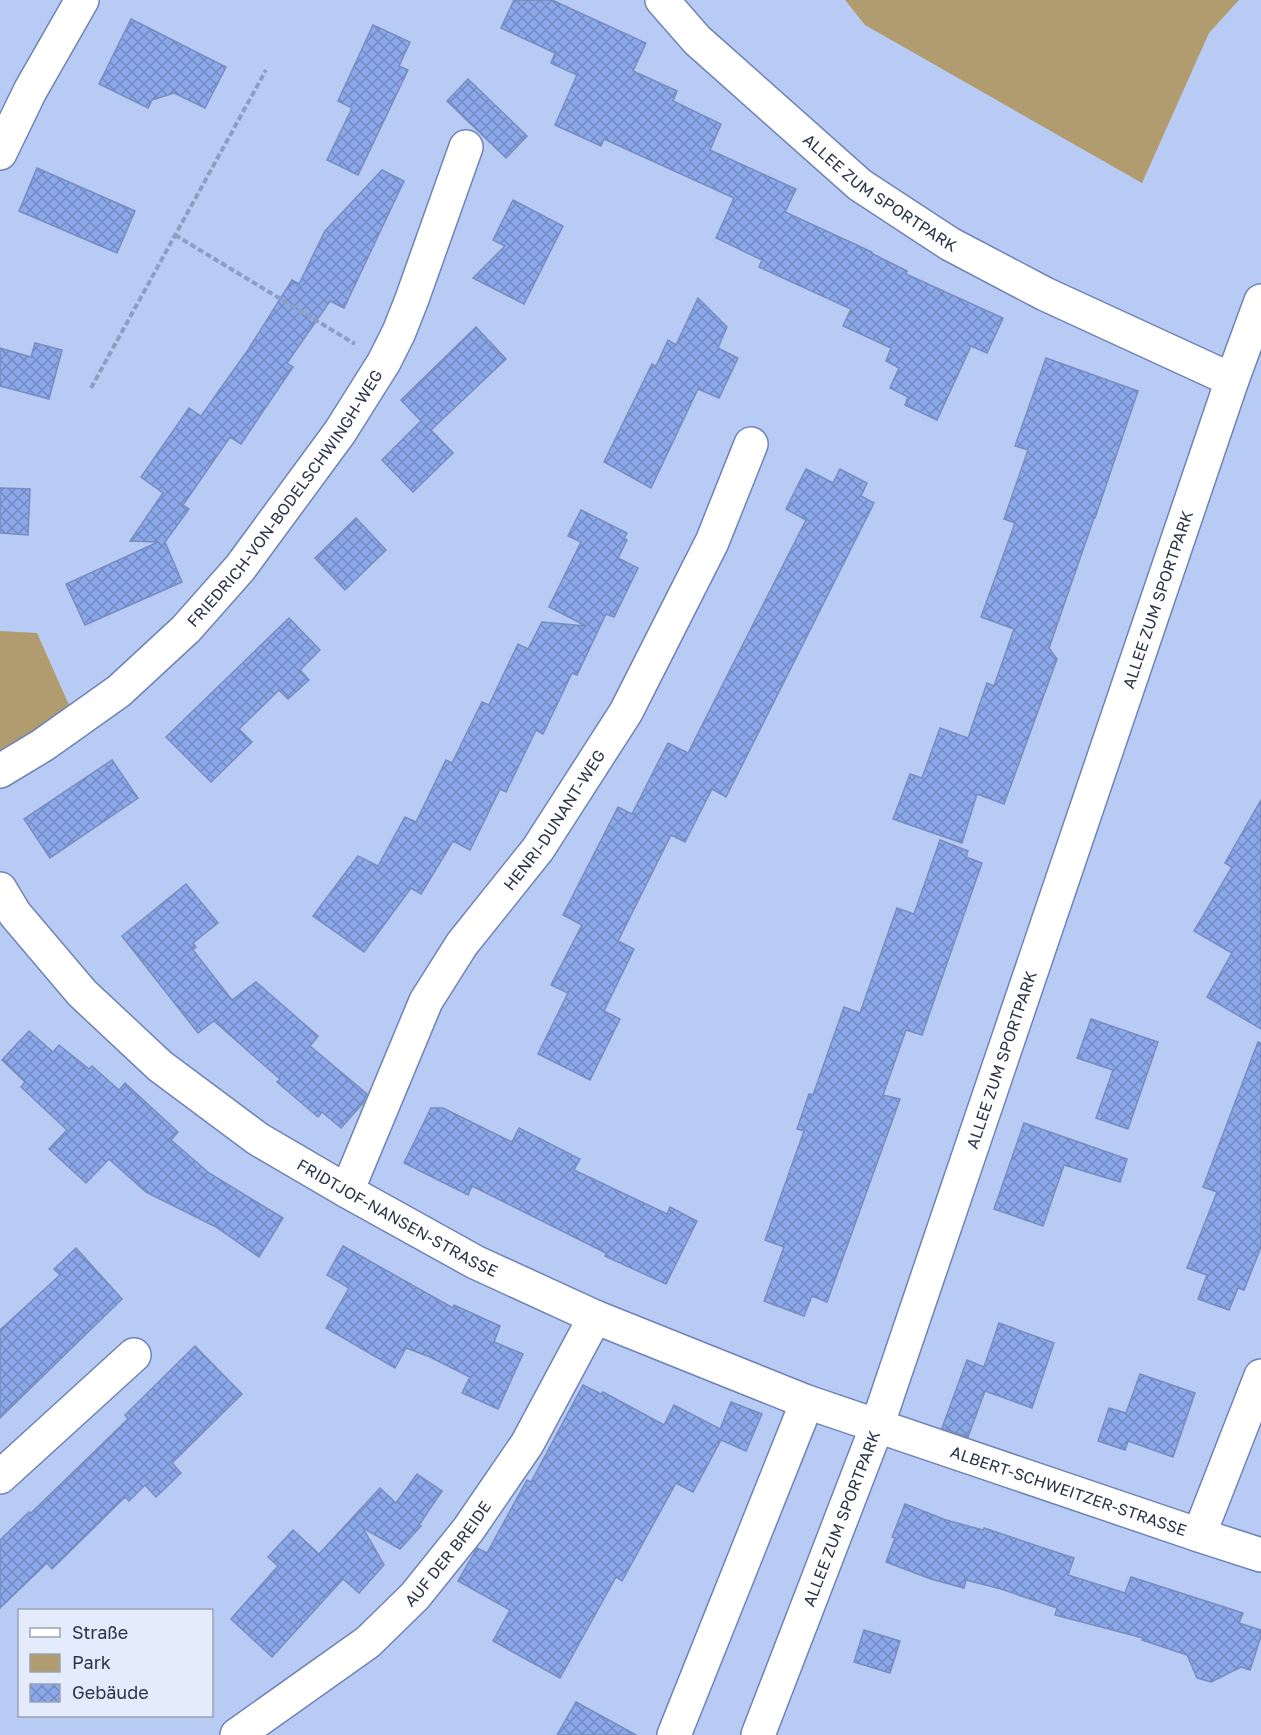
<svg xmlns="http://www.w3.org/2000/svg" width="1261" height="1735" font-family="'Golos Text',sans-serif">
<defs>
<pattern id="building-cross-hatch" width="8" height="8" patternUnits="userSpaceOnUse" patternTransform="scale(1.5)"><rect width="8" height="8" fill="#8ba8eb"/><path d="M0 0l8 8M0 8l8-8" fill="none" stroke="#728ac0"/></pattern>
</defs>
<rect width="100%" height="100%" fill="#b8cbf5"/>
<!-- green -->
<g fill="#b19c6f">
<polygon points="845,0 1239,0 1209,33 1142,183 865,25"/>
<polygon points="0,631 37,633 73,714 0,755"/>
</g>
<!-- building -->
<g fill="url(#building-cross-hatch)" stroke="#778dbf" stroke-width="1.5">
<polygon points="514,0 552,0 646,43 633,71 677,91 673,101 721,124 710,150 796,189 785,212 872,252 871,253 907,271 906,274 1003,318 987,353 971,346 937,420 905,405 908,397 890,388 899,368 886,361 891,348 843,326 851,309 759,267 762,260 716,238 734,198 604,139 601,146 555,125 577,75 551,63 555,53 501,28"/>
<polygon points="131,19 226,67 205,108 174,93 152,100 148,108 99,84"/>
<polygon points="373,25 410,42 399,66 408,70 358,175 327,160 352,108 338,101"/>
<polygon points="468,79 527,136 506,158 447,101"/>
<polygon points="37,168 135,211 117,253 19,211"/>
<polygon points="382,170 404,181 344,308 330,301 287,363 293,367 241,444 230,437 183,505 189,509 165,542 182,582 85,625 66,584 158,542 130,541 163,493 141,477 189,408 201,416 248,350 292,280 299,284 325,231"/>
<polygon points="513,200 563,226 524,304 473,278 505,246 493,240"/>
<polygon points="698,298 727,327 718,348 738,358 719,398 698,389 651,488 604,462 652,364 656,366 668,340 676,345"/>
<polygon points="476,327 506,359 431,430 453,453 413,492 382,460 421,421 401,400"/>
<polygon points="35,343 62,350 49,399 0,386 0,348 31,357"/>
<polygon points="1046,358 1138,391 1095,518 1094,518 1049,648 1057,659 1004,804 977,794 962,843 893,819 910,774 922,778 940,728 968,738 987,683 994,686 1014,629 981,617 1015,523 1004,519 1028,450 1015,446"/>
<polygon points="806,469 833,483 840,469 867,483 861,496 874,503 726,797 712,789 685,842 671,835 618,941 634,949 604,1011 620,1019 590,1080 538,1054 568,993 551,985 582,925 563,915 618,807 632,814 668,743 688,753 806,520 786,509"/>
<polygon points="0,488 30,489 28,535 0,533"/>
<polygon points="581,510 627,533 624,538 627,540 618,558 638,568 614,617 606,614 577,675 572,673 543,734 536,730 506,792 500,789 470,850 453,841 421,894 411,888 364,952 313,916 358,856 378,866 405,817 416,822 446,760 452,763 482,702 489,705 518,644 528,649 542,622 586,626 549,607 581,542 568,536"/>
<polygon points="356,518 386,550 345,590 315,558"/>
<polygon points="289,618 320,650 300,670 309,680 288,699 279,690 239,729 252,742 211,782 166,737"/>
<polygon points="112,760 138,798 50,858 24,819"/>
<polygon points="1261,800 1261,1029 1207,997 1232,953 1194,931 1232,867 1225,863"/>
<polygon points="940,840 968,851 966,857 982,863 922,1035 906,1030 883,1095 900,1099 827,1302 812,1296 804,1316 764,1301 784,1247 765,1240 804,1131 797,1129 809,1094 813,1095 844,1007 860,1013 897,908 914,914"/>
<polygon points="186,884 218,923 193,943 196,947 193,950 232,1000 256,982 318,1036 310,1046 367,1094 363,1103 341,1128 322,1112 318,1117 277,1082 280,1079 214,1021 198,1033 122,936"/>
<polygon points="1091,1019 1158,1042 1128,1129 1096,1118 1113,1070 1077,1058"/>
<polygon points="29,1031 53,1052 59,1045 89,1069 92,1066 119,1090 125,1083 178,1132 171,1140 209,1173 283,1218 259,1257 216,1227 146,1192 109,1159 86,1183 49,1149 67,1130 21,1087 25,1082 2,1060"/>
<polygon points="1258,1042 1261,1043 1261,1247 1244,1290 1238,1288 1229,1310 1198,1299 1207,1275 1187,1268 1217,1192 1203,1187"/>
<polygon points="431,1108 443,1108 512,1142 519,1128 580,1159 574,1170 667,1214 670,1207 697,1221 666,1284 605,1256 606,1253 472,1186 468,1195 404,1163"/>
<polygon points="1024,1123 1127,1159 1120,1182 1064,1165 1043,1226 994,1209"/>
<polygon points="343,1246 453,1308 454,1305 500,1326 494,1342 523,1354 498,1409 462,1393 470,1377 430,1357 406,1348 395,1368 326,1328 349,1288 327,1275"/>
<polygon points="76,1248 122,1299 0,1418 0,1330 60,1275 54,1269"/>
<polygon points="999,1323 1054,1343 1032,1408 985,1391 968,1437 942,1428 967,1360 984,1367"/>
<polygon points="195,1346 242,1394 172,1463 181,1473 156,1497 145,1485 129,1501 125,1497 52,1569 47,1563 0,1608 0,1540 29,1512 31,1513 128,1419 125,1415"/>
<polygon points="1140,1374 1195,1393 1173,1457 1128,1441 1125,1450 1098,1441 1109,1408 1126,1413"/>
<polygon points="583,1385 601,1394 603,1392 664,1425 674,1405 720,1429 731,1402 762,1414 746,1451 721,1440 693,1492 676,1483 622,1581 616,1577 560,1678 493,1641 510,1610 458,1581 477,1548 487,1553 527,1480 531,1482"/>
<polygon points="417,1474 442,1491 419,1525 421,1526 400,1549 363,1528 384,1565 359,1593 343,1579 272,1657 231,1619 278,1566 268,1557 293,1530 319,1554 380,1488 396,1503"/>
<polygon points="905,1504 946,1520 983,1530 984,1528 1074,1558 1068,1575 1125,1593 1131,1577 1243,1613 1239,1623 1261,1630 1261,1636 1250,1670 1241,1667 1211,1682 1197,1678 1187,1655 1142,1640 1143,1638 1055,1615 1057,1608 1001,1589 966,1580 964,1588 931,1579 886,1562 895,1538 892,1537"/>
<polygon points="864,1630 900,1641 890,1673 854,1662"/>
<polygon points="576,1702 636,1735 557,1735"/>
</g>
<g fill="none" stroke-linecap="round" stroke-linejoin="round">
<defs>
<g id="minor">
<path id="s1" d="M662 0 697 40 860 185 950 244 1045 294 1232 380"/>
<polyline points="0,153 30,91 82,0"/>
<path id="s2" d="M0 771 43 745 119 691 186 629 240 568 340 432 384 362 399 332 412 299 466 147"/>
<path id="s3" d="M0 889 15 914 82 993 160 1066 258 1139 347 1191 475 1262 595 1317 807 1402 1199 1535 1261 1555"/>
<path id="s4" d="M347 1191 426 1001 462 944 538 849 626 712 712 542 751 444"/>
<polyline points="0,1477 134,1355"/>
<polyline points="1199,1535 1261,1376"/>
<path id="s5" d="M237 1735 368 1642 415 1596 468 1530 527 1444 595 1317"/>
<polyline points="674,1735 807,1402"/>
<path id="s6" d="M758 1735 877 1426 1232 380 1261 301"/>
</g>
</defs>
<!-- minor casing -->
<use href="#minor" stroke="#6f84b5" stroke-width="36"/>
<!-- path -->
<g stroke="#8d9ec1" stroke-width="4" stroke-dasharray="6 3" stroke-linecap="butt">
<polyline points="175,235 355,344"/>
<polyline points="91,388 266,70"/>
</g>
<!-- minor -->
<use href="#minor" stroke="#fff" stroke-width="33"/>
</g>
<g text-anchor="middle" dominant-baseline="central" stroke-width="5" stroke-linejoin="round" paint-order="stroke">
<!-- street labels -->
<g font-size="16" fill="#2a3448" stroke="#e4ecfc">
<text stroke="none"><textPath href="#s1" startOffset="292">ALLEE ZUM SPORTPARK</textPath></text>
<text stroke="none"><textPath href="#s2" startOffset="399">FRIEDRICH-VON-BODELSCHWINGH-WEG</textPath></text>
<text stroke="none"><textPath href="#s6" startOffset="1204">ALLEE ZUM SPORTPARK</textPath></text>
<text stroke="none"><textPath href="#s4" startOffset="428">HENRI-DUNANT-WEG</textPath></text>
<text stroke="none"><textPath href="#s6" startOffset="718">ALLEE ZUM SPORTPARK</textPath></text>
<text stroke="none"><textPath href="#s3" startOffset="522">FRIDTJOF-NANSEN-STRASSE</textPath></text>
<text stroke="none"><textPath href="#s3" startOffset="1248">ALBERT-SCHWEITZER-STRASSE</textPath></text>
<text stroke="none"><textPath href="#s6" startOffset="232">ALLEE ZUM SPORTPARK</textPath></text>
<text stroke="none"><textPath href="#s5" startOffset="280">AUF DER BREIDE</textPath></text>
</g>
</g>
<!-- legend -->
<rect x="18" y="1609" width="195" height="108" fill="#e4ecfc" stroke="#9aa2b4" stroke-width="1.5"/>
<rect x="30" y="1628" width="30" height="9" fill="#ffffff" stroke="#9aa2b4" stroke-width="1.5"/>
<text x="72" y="1639" font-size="18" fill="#2a3448">Straße</text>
<rect x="30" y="1654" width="30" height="18" fill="#b19c6f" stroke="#9aa2b4" stroke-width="1.5"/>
<text x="72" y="1669" font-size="18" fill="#2a3448">Park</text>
<rect x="30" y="1684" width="30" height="18" fill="url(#building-cross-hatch)" stroke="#9aa2b4" stroke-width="1.5"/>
<text x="72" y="1699" font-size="18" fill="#2a3448">Gebäude</text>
</svg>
